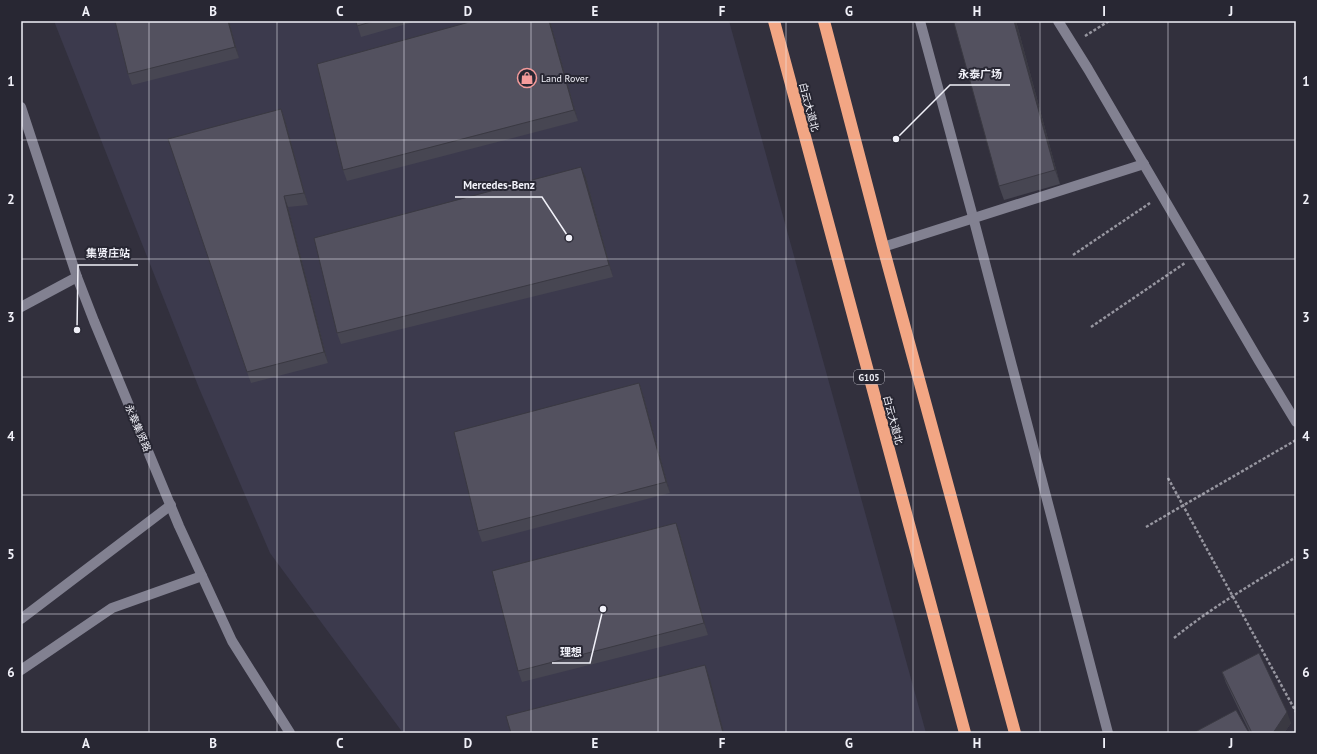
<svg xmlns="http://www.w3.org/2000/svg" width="1317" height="754" font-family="'PT Sans','Noto Sans SC',sans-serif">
<rect width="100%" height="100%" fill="#32303d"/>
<!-- built -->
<polygon fill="#3c3a4d" points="54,21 729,21 926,733 403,733 270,553 199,388"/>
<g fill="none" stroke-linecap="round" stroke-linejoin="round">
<!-- path -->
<g stroke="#9796a0" stroke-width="2.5" stroke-dasharray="3 2" stroke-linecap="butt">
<polyline points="1085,36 1109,21"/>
<polyline points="1073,255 1150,203"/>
<polyline points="1091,327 1185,263"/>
<polyline points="1168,478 1296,712"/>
<polyline points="1146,527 1296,440"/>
<path d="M1174 638C1212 607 1254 583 1296 557"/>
</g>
<!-- minor -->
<g stroke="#828191" stroke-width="10">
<polyline points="920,21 973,217 1108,733"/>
<polyline points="1058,21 1088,69 1259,361 1296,422"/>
<polyline points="21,107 77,277 94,321 179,526 232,641 290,733"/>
<polyline points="883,247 1144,164"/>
<polyline points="21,307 77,277"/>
<polyline points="21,619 171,505"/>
<polyline points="21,670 112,608 202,576"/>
</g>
<!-- highway -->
<g stroke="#f2a684" stroke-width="12">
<polyline points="774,21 965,733"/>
<polyline points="824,21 883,247 1015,733"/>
</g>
</g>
<!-- wall -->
<g fill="#474652">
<polygon points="115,21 229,21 239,58 132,85 128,74"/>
<polygon points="356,21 417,21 361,37"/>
<polygon points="473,21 550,21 578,121 347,181 343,170"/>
<polygon points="959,21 1016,21 1060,184 1004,200 999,186"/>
<polygon points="281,109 285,120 308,205 288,207 328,363 251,383 247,372"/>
<polygon points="586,178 613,277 341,344 337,333"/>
<polygon points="639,383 643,394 670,493 482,542 478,531"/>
<polygon points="680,534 708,635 522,682 518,671"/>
<polygon points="1222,672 1291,723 1284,733 1250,733 1226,683"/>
</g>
<!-- shaded-wall -->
<g fill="#3a3942">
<polygon points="228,21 229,21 239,58 235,47"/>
<polygon points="549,21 550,21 578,121 574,110"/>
<polygon points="1014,21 1016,21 1060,184 1055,170"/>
<polygon points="281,109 285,120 308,205 304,193"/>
<polygon points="581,167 586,178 613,277 609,265"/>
<polygon points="284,196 288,207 328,363 324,352"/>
<polygon points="639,383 643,394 670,493 666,482"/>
<polygon points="676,523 680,534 708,635 704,623"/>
<polygon points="705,665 709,676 724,733 723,733"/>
<polygon points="1287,712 1291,723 1284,733 1273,733"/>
</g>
<!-- building -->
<g fill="#53515f" stroke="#3a3942">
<polygon points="115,21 228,21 235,47 128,74"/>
<polygon points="356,21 374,21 357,26"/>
<polygon points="473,21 549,21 574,110 343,170 317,64"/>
<polygon points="960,21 1014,21 1055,170 999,186 954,23"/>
<polygon points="281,109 304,193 284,196 324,352 247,372 168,139"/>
<polygon points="581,167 609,265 337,333 314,238"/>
<polygon points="639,383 666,482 478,531 454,432"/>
<polygon points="676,523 704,623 518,671 492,571"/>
<polygon points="1259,653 1287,712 1273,733 1252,733 1222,672"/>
<polygon points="705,665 723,733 511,733 506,716"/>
<polygon points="1236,710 1249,733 1196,733 1195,732"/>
</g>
<!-- grid -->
<path fill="none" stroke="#f1f1f9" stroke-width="1" stroke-opacity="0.55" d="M149 21V733M277 21V733M404 21V733M531 21V733M658 21V733M786 21V733M913 21V733M1040 21V733M1168 21V733M21 140H1296M21 259H1296M21 377H1296M21 495H1296M21 614H1296"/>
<!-- icons -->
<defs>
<symbol id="shop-ring" viewBox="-11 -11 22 22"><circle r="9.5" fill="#282733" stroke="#f59b9b" stroke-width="1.5"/><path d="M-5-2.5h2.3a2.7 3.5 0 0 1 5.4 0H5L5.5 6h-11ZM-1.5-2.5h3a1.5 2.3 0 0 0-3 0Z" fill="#f59b9b"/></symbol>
</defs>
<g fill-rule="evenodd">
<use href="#shop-ring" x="516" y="67" width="22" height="22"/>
</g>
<g text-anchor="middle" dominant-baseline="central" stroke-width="4" stroke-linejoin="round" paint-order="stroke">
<!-- shield labels -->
<rect fill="#282733" stroke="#b5b4be" stroke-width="1" x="854" y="370" width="30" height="14" rx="3"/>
<g font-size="9" font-weight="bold" fill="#f1f1f9">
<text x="869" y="377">G105</text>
</g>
<!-- poi labels -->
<g font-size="10" fill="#f1f1f9" stroke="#282733" text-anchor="start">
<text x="541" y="78">Land Rover</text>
</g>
<!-- street labels -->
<g font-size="10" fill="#f1f1f9" stroke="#282733">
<text transform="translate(809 107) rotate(75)">白云大道北</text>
<text transform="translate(893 420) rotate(75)">白云大道北</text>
<text transform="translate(138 428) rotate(67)">永泰集贤路</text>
</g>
</g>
<!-- callouts -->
<path fill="none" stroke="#f1f1f9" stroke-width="1.5" d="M896 139L950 85H1010M569 238L542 197H455M77 330L78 265H138M603 609L590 663H552"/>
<g fill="#f1f1f9" stroke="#282733" stroke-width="1.5">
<circle cx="896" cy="139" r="4"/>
<circle cx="569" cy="238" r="4"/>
<circle cx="77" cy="330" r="4"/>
<circle cx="603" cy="609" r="4"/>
</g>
<g font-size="11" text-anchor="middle" font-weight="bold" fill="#f1f1f9" stroke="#282733" stroke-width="4" stroke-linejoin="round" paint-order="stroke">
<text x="980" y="78">永泰广场</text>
<text x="499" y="189">Mercedes-Benz</text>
<text x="108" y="257">集贤庄站</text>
<text x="571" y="656">理想</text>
</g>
<!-- border -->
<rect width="1317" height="754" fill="none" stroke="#282733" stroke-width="44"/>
<rect x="22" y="22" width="1273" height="710" fill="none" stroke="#f1f1f9" stroke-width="1.5"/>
<g font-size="13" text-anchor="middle" font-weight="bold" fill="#f1f1f9">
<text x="86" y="16">A</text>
<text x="213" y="16">B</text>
<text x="340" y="16">C</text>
<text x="468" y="16">D</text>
<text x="595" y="16">E</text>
<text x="722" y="16">F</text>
<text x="849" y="16">G</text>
<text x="977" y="16">H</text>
<text x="1104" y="16">I</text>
<text x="1231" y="16">J</text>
<text x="11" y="86">1</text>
<text x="1306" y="86">1</text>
<text x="11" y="204">2</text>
<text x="1306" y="204">2</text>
<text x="11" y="322">3</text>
<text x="1306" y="322">3</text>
<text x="11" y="441">4</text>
<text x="1306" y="441">4</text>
<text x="11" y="559">5</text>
<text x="1306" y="559">5</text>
<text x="11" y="677">6</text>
<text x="1306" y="677">6</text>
<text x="86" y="748">A</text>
<text x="213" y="748">B</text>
<text x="340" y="748">C</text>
<text x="468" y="748">D</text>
<text x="595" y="748">E</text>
<text x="722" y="748">F</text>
<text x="849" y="748">G</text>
<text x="977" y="748">H</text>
<text x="1104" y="748">I</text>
<text x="1231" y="748">J</text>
</g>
</svg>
